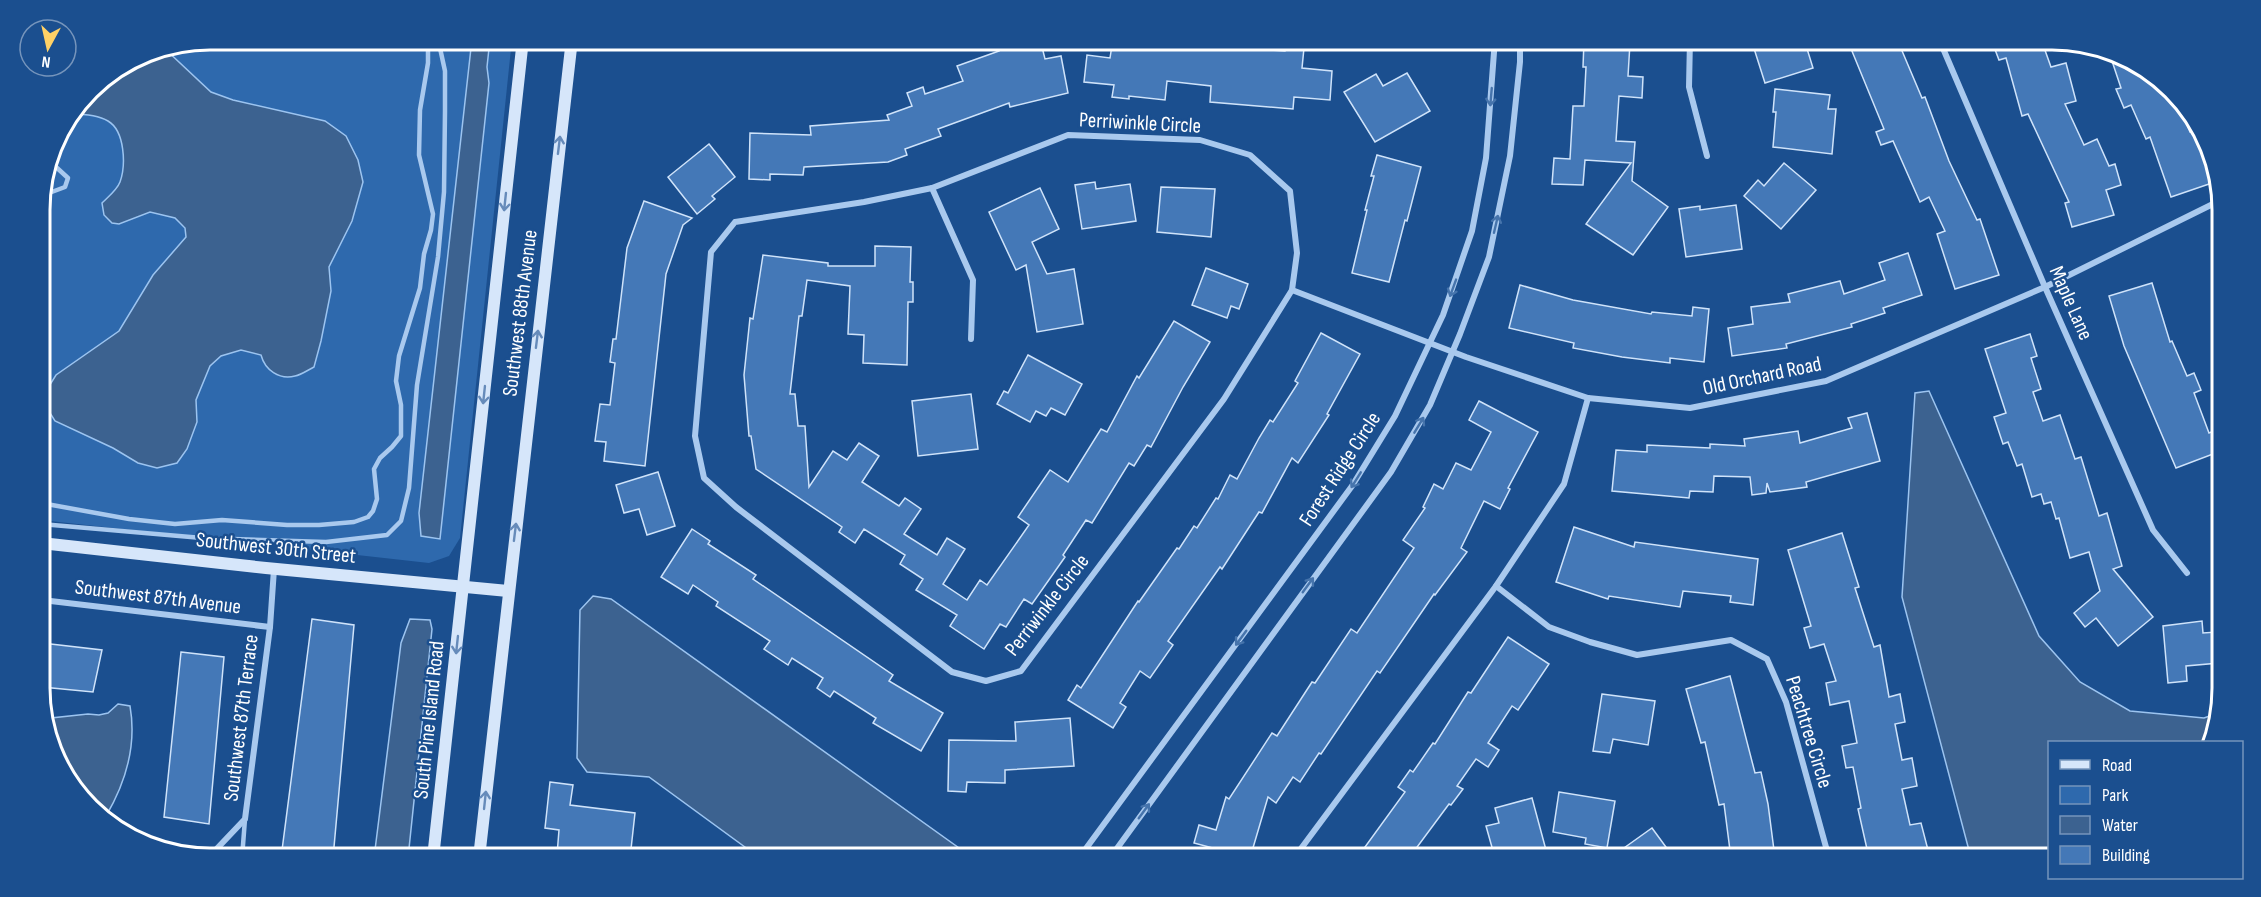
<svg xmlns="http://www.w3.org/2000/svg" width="2261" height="897" font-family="'Sofia Sans Condensed',sans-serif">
<rect width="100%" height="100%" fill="#1b4f8f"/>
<!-- green -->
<polygon fill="#2e69ad" points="209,39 512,39 460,538 449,556 429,563 41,520 39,198 57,134 97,81 144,52"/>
<!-- water -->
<g fill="#3c6290" stroke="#9cc4f0" stroke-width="1.5">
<polygon points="472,39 490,39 487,67 489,83 440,539 421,536 419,513"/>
<path d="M164 48 211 92 233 100 325 121 346 136 358 160 363 182 352 221 329 267 331 291 321 341 314 367C308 370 301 375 295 376 279 380 265 370 261 355L241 350 221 356 210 366 196 400 197 422 187 449 177 463 157 468 138 463 113 448 55 421 45 405 46 391 56 375 119 331 153 275 186 237 185 228 175 218 150 212 119 224 112 223 104 215 102 203C108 197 117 190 120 182 126 165 125 131 108 121 98 115 84 114 72 114L97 81 144 52Z"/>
<polygon points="1929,391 2039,636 2080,682 2130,711 2204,718 2218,713 2213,742 2050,742 2049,858 1971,858 1902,597 1915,393"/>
<polygon points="593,596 611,599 973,858 760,858 649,777 587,772 577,758 580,610"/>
<polygon points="410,619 430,620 432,629 408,858 374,858 401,643"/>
<path d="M118 704 130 706C137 746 126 782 106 816L81 800 42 719 88 714 99 715 108 713Z"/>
</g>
<!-- building -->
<g fill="#4478b7" stroke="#cfe3fa" stroke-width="1.5">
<polygon points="1040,39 1045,59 1061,56 1068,93 1010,107 1009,103 938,129 941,136 905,149 907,155 888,162 804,167 803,175 770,174 770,180 749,179 750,133 811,135 810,126 889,120 887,115 912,106 907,93 923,87 925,94 963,81 957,66 999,51 998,47"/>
<polygon points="1113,39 1150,44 1151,40 1179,43 1179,39 1205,39 1204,45 1285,51 1286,47 1304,48 1302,68 1332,71 1330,100 1294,97 1293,109 1210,102 1211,86 1167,81 1165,100 1129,96 1129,99 1112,97 1114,85 1084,82 1087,55 1110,58"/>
<polygon points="1751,39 1804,39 1813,68 1765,83"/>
<polygon points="1847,39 1897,39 1922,98 1925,97 1949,161 1977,220 1980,219 1999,275 1955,289 1937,234 1945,231 1929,197 1920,202 1893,141 1881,145 1876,132 1884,129"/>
<polygon points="1991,39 2041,39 2051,67 2066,63 2076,101 2065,104 2084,145 2097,139 2109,166 2115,164 2121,185 2106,190 2114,215 2072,227 2065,203 2069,202 2028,114 2022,116 2006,58 1999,60"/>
<polygon points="1584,41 1630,43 1628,76 1643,77 1642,98 1619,96 1616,141 1635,142 1632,181 1668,207 1633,255 1586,224 1631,163 1585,160 1583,185 1552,184 1554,158 1570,159 1573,106 1584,106 1586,67 1583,67"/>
<polygon points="2108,49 2176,98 2190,132 2194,130 2212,183 2171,197 2150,137 2146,139 2131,105 2124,108 2116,89 2121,88"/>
<polygon points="1407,73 1430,111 1375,142 1344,92 1376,74 1383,86"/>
<polygon points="1775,89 1830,95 1828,109 1836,109 1832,154 1773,147 1776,112 1773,112"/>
<polygon points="709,144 735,177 712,196 715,199 697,214 668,177"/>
<polygon points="1377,155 1421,167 1407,221 1405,220 1389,282 1352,273 1367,210 1365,210 1374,176 1371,176"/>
<polygon points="1784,163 1816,190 1781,229 1744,196 1758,180 1764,186"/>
<polygon points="1095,182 1096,189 1130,184 1136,221 1082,229 1075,185"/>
<polygon points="1161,187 1215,189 1211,237 1157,232"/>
<polygon points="1040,188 1059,229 1032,242 1047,274 1074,269 1083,324 1037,332 1026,265 1016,270 989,212"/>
<polygon points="644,201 692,218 683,225 666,274 645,466 604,461 606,442 595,441 600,404 610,405 615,363 610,362 613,339 616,339 627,248"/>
<polygon points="1736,205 1742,249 1686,257 1679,209 1700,206 1700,210"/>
<polygon points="875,246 911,247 910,282 913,282 913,302 908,302 907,365 863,363 864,335 848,334 850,286 807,280 802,316 799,316 790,394 795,394 798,426 805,426 809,487 833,451 847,460 859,443 879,456 862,482 899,506 905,498 921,509 904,534 937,555 947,538 965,549 943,584 967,600 980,580 987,585 1029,525 1018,517 1050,470 1068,482 1101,429 1107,432 1137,376 1139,378 1174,321 1210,342 1183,387 1151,447 1147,445 1134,466 1129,463 1092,523 1086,520 1063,555 1065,557 1032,604 1024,599 1006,627 1000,624 984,649 950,626 957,615 916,590 923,579 900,564 905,555 864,529 855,543 839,532 842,527 756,469 751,436 749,436 744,375 750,318 753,319 763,255 828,263 828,266 875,266"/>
<polygon points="1908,253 1922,295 1883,308 1885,313 1851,324 1852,327 1786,344 1787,348 1732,356 1728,328 1753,324 1751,307 1790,302 1788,294 1840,281 1844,294 1885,280 1879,263"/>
<polygon points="1206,268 1248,284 1239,309 1231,306 1227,318 1192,305"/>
<polygon points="2152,283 2170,342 2172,341 2187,376 2194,373 2201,390 2194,393 2209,433 2221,428 2221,451 2176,468 2124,346 2109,296"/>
<polygon points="1520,285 1573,300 1651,314 1652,312 1692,316 1693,307 1709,309 1704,362 1670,358 1670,363 1622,357 1573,348 1574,343 1509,328"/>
<polygon points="1321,333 1360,354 1327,414 1329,415 1298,463 1292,458 1262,513 1259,512 1222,569 1220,567 1168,641 1173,645 1150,678 1140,671 1120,703 1126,707 1113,728 1068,700 1077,685 1081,688 1138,601 1139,602 1177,548 1179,549 1194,526 1197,528 1216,498 1218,499 1230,475 1237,479 1259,438 1270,420 1273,422 1298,383 1295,381"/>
<polygon points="2030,334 2037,356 2031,358 2041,389 2033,392 2043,421 2060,415 2075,459 2081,457 2099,516 2107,513 2122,566 2113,569 2153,617 2118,646 2096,618 2085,627 2074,613 2100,591 2089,552 2070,558 2059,518 2056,519 2051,502 2044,504 2041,494 2032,497 2022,464 2017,466 2008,442 2003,444 1994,417 2006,413 1985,349"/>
<polygon points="1028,355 1082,384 1065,415 1051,408 1046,416 1036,411 1030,422 997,404 1004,391 1008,393"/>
<polygon points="971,394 978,449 918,456 912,401"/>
<polygon points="1479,401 1538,432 1508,488 1510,489 1500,509 1484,501 1461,548 1467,552 1435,595 1434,594 1380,673 1377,671 1321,754 1319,753 1300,782 1293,777 1276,803 1268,797 1250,858 1194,843 1199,825 1216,830 1226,797 1229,799 1272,733 1277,736 1312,682 1315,683 1351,629 1357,633 1414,548 1403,540 1425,508 1423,507 1434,484 1443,489 1456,463 1471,470 1491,432 1469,420"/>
<polygon points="1867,413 1880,461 1806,482 1807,487 1770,492 1767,483 1766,493 1752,495 1750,477 1714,476 1713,492 1690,491 1689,498 1612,491 1616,450 1647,452 1647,445 1710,448 1710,444 1745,446 1744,439 1798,431 1800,443 1852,428 1848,418"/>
<polygon points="658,472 675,526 647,535 639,509 624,513 616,485"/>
<polygon points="1574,527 1634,547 1635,542 1758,559 1753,605 1730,602 1731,596 1683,591 1680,607 1609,596 1608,599 1556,582"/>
<polygon points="692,529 710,541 708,544 756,575 753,579 893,675 889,681 943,713 921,751 873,723 876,718 834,691 830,697 817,688 823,678 792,658 788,665 764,649 770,641 716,606 718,602 693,585 688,594 661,577"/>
<polygon points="1842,533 1859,587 1855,588 1874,647 1880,645 1889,697 1900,694 1905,722 1895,724 1902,760 1912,758 1917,786 1902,789 1910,825 1921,823 1928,850 1894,858 1869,858 1858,809 1861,808 1853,767 1846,768 1842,746 1857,743 1849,701 1830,705 1826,683 1836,681 1824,644 1810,648 1804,628 1811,626 1788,550"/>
<polygon points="312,619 354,625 333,858 281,858"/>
<polygon points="2202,621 2203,633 2217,632 2219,663 2186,666 2187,681 2168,683 2163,626"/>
<polygon points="1508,637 1549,664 1518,710 1512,706 1488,743 1499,750 1488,767 1476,759 1457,786 1463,789 1451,805 1449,804 1409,858 1357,858 1405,792 1398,787 1410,770 1413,772 1433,743 1435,744 1468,692 1471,693"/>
<polygon points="42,643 102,650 93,692 42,687"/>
<polygon points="181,652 224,657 209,824 164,817"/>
<polygon points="1730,676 1755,773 1761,772 1768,804 1775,858 1731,858 1724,804 1719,805 1705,742 1701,743 1686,689"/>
<polygon points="1602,694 1655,701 1648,745 1613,739 1610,753 1593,751"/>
<polygon points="1070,718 1074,766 1005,770 1005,783 967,782 966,792 948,791 949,740 1016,741 1015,722"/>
<polygon points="550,782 573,785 570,805 635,813 630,858 587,858 557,855 559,830 545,828"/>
<polygon points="1559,792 1615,801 1607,848 1585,844 1586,838 1553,832"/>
<polygon points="1532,798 1546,850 1520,858 1495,858 1486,826 1499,823 1495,808"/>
<polygon points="1652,828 1674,858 1610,858"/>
</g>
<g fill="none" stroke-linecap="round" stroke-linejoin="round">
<!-- lane -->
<g stroke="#a9c9ee" stroke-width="4.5">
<polyline points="41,192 49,193 65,187 68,178 56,167 48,165"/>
<polyline points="41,503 129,519 175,524 222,520 287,525 319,525 354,522 368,517 373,511 377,499 374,469 380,458 392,447 401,436 401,405 396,381 399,356 420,288 424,254 431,230 433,214 419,155 420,110 428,63 428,49 422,39"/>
<polyline points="41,524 202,538 326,542 387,535 401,521 409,488 417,385 438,257 444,192 445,111 445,71 438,39"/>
<polyline points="242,858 245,819"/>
</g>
<!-- street -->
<g stroke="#a9c9ee" stroke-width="6">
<polyline points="1690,39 1689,87 1707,156"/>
<polyline points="1939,39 2045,287 2153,530 2187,573"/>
<polygon points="1068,135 1200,140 1250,155 1290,191 1297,253 1292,290 1224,399 1021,671 986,681 952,672 736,507 704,478 695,436 711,252 735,222 864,202 932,188"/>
<polyline points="932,188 973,280 971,339"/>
<polyline points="1292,290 1466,357 1588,398 1690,408 1826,381 2045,287 2221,200"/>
<polyline points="1496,586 1549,627 1590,642 1637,655 1731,640 1767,659 1786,702 1829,858"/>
<polyline points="42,600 270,627"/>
<polyline points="208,858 245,819 270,627 274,569"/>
<polyline points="1079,858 1352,486 1395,416 1443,315 1472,231 1486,158 1495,39"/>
<polyline points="1110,858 1391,472 1430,405 1460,334 1489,257 1510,156 1520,62 1520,39"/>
<polyline points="1294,858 1496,586 1564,484 1588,398"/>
</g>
<!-- secondary -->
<g stroke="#d6e6fa" stroke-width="12">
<polyline points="41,543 266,568 508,591"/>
<polyline points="433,858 523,39"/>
<polyline points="479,858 572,39"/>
</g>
</g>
<!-- one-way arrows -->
<defs><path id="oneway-shaft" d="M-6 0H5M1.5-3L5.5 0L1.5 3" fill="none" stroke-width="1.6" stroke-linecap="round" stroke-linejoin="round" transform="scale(1.5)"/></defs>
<g stroke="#4674ac">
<use href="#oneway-shaft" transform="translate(1491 97) rotate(95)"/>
<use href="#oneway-shaft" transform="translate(1496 224) rotate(-77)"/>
<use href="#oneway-shaft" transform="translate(1453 288) rotate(110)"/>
<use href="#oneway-shaft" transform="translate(1419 425) rotate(-59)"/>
<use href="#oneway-shaft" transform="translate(1356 480) rotate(122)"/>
<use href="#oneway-shaft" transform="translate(1308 585) rotate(-54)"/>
<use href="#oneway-shaft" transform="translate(1241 638) rotate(126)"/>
<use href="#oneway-shaft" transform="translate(1144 811) rotate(-54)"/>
</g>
<g stroke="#668bba">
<use href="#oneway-shaft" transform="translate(559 145) rotate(-83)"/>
<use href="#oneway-shaft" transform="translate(505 202) rotate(96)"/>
<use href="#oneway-shaft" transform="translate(537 339) rotate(-83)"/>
<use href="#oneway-shaft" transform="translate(484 395) rotate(96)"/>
<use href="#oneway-shaft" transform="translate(515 532) rotate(-83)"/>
<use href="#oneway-shaft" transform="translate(457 645) rotate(96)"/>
<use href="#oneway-shaft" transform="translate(485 800) rotate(-84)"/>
</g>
<g text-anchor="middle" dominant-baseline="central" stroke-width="5" stroke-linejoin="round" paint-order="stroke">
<!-- street labels -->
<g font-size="21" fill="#fff" stroke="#1b4f8f">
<text transform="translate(1140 123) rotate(3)">Perriwinkle Circle</text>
<text transform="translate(2071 303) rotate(66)">Maple Lane</text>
<text transform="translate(520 313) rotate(-83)">Southwest 88th Avenue</text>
<text transform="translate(1762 376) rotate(-12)">Old Orchard Road</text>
<text transform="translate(1340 469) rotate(-57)">Forest Ridge Circle</text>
<text transform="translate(276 548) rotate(6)">Southwest 30th Street</text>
<text transform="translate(158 597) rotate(7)">Southwest 87th Avenue</text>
<text transform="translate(1047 605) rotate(-52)">Perriwinkle Circle</text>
<text transform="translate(241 718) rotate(-83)">Southwest 87th Terrace</text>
<text transform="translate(429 720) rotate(-84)">South Pine Island Road</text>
<text transform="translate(1809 732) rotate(73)">Peachtree Circle</text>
</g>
</g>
<!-- crop -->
<path d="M0 0H2261V897H0ZM210 50H2052A160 160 0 0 1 2212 210V688A160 160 0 0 1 2052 848H210A160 160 0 0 1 50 688V210A160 160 0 0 1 210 50Z" fill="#1b4f8f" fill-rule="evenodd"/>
<path fill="none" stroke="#fff" stroke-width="3" d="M210 50H2052A160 160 0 0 1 2212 210V688A160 160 0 0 1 2052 848H210A160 160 0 0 1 50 688V210A160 160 0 0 1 210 50Z"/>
<!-- legend -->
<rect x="2048" y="741" width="195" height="138" fill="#1b4f8f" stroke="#7695bc" stroke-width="1.5"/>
<rect x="2060" y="760" width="30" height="9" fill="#d6e6fa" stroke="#7695bc" stroke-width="1.5"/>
<text x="2102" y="771" font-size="18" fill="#ffffff">Road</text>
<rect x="2060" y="786" width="30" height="18" fill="#2e69ad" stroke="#7695bc" stroke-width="1.5"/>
<text x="2102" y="801" font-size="18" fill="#ffffff">Park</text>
<rect x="2060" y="816" width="30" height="18" fill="#3c6290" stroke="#7695bc" stroke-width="1.5"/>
<text x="2102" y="831" font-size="18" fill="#ffffff">Water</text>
<rect x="2060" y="846" width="30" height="18" fill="#4478b7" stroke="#7695bc" stroke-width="1.5"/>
<text x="2102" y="861" font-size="18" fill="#ffffff">Building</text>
<!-- north arrow -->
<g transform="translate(48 48) rotate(188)"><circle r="28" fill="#1b4f8f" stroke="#7695bc" stroke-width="1.5"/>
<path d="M0-4.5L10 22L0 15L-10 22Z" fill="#ffd166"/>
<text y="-9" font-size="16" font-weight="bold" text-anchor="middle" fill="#ffffff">N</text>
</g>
</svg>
